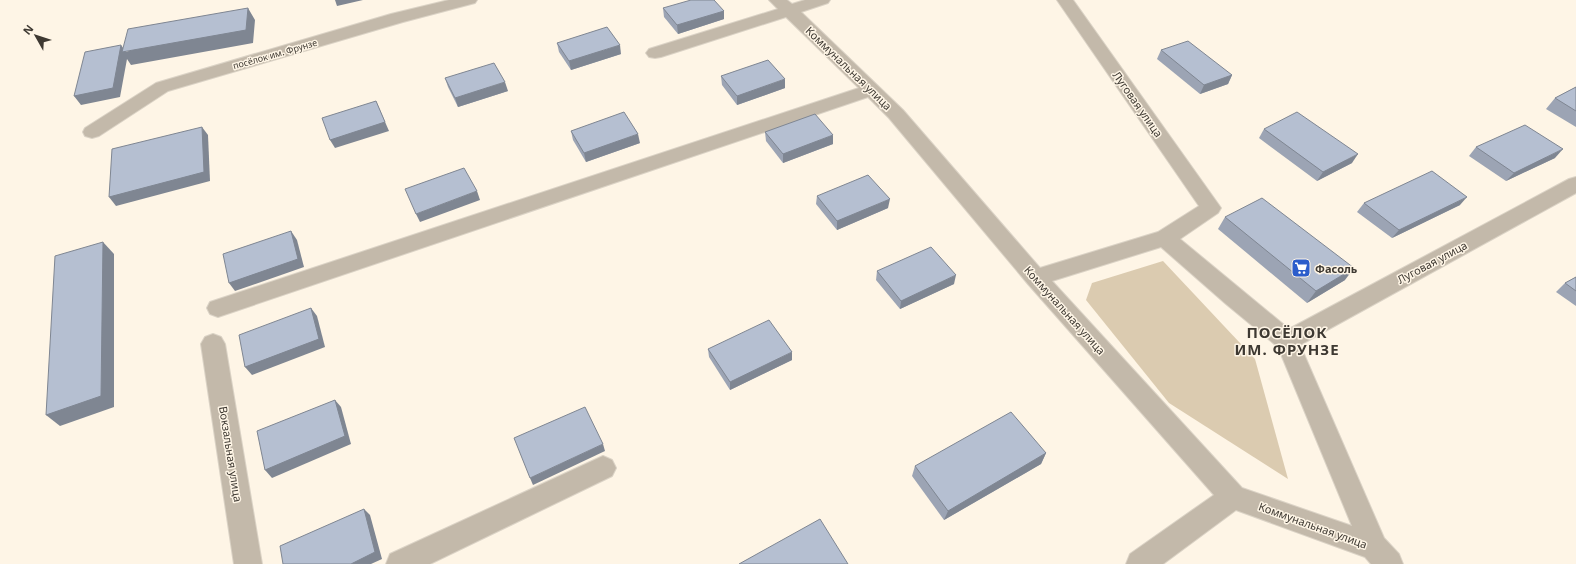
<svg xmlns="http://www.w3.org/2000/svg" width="1576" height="564" font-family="'Noto Sans',sans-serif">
<rect width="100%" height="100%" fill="#fef5e6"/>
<!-- green -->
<polygon fill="#dbcbb0" points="1163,261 1255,359 1288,479 1169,403 1086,300 1092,283"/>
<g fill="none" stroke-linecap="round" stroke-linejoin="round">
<defs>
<g id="minor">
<polygon points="449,0 477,0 475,3 403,22 168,91 99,136 92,138 85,136 83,132 85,128 156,83 391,14"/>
<path d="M769 0H787L792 4 805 0H830L828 3 801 12 903 110 1040 268 1158 232 1199 206 1057 0H1073L1221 208 1218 213 1180 239 1289 329 1569 179 1576 177V193L1300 345 1384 538 1399 554 1403 564H1371L1365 557 1236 510 1163 564H1126L1130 554 1214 495 1028 284 889 118 868 97 218 317 210 314 207 308 210 302 859 88 786 17 661 57 655 58 649 57 646 53 649 49 778 9ZM1161 247 1226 304 1278 347 1352 526 1242 488 1052 281Z"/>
<polygon points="213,334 221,337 225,344 262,564 234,564 201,344 205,337"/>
<polygon points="603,456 612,460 616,468 612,476 430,564 386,564 390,554"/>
</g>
</defs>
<!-- minor casing -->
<use href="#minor" stroke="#dbd3c6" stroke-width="2"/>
<!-- minor -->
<use href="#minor" fill="#c3b9aa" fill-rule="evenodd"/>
</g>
<!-- wall -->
<g fill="#9ca4b4">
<polygon points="663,8 724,11 724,19 678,34 664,17"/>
<polygon points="557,43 621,54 571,70 559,52"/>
<polygon points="1161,50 1232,75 1228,84 1200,94 1157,59"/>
<polygon points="721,76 785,88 737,105 722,85"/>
<polygon points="445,78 508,91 458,107 448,87"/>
<polygon points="1576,87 1576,127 1546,109 1555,98"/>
<polygon points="1264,129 1352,163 1317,181 1259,138"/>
<polygon points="571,131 640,143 586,162 573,140"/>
<polygon points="765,132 833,144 783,163 766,141"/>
<polygon points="1476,147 1555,158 1506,181 1469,156"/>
<polygon points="817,196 888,208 837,230 816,204"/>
<polygon points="1364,203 1460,205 1392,238 1357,212"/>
<polygon points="1225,217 1345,280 1307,303 1218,229"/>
<polygon points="877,271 954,284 900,309 876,280"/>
<polygon points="1576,277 1576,306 1556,292 1565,283"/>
<polygon points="708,349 792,360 730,390 709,357"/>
<polygon points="1046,453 1041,464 944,520 912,476 915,466"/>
</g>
<!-- shaded-wall -->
<g fill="#7f8692">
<polygon points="335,0 363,0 337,6"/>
<polygon points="248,8 255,20 253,43 131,65 127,59 120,97 81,105 74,96 121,45 126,52"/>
<polygon points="724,11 724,19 678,34 677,25"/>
<polygon points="620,45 621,54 571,70 569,61"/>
<polygon points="1232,75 1228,84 1200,94 1204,85"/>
<polygon points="785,79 785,88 737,105 737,96"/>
<polygon points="505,82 508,91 458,107 455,98"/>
<polygon points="376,101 389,131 335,148 330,140"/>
<polygon points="202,127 208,135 210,181 116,206 109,197"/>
<polygon points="638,134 640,143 586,162 584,153"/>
<polygon points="833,135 833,144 783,163 783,154"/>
<polygon points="1563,149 1555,158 1506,181 1514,173"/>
<polygon points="1358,154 1352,163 1317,181 1323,172"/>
<polygon points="477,191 480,200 420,222 416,214"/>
<polygon points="1467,197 1460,205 1392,238 1399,230"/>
<polygon points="890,199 888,208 837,230 837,221"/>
<polygon points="291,231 297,240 304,267 235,291 229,283"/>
<polygon points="103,242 114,254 114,407 60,426 46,415"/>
<polygon points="1354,268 1345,280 1307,303 1316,291"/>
<polygon points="956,275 954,284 900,309 901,301"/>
<polygon points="311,308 317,316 325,347 252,375 245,367"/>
<polygon points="792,352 792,360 730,390 730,382"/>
<polygon points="335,400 341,407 351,444 272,478 265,470"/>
<polygon points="603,444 605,451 533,485 530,478"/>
<polygon points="1046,453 1041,464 944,520 948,511"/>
<polygon points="364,509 370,515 382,559 371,564 351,564"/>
</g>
<!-- building -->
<g fill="#b5bfd1" stroke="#7f8692">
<polygon points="691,0 714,0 724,11 677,25 663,8"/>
<polygon points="248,8 246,30 122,52 128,29"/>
<polygon points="607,27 620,45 569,61 557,43"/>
<polygon points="1188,41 1232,75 1204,85 1161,50"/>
<polygon points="121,45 113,88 74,96 85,52"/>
<polygon points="768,60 785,79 737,96 721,76"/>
<polygon points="494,63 505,82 455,98 445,78"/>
<polygon points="1576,87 1576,111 1555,98"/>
<polygon points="376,101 385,122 330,140 322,118"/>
<polygon points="624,112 638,134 584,153 571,131"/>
<polygon points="1297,112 1358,154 1323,172 1264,129"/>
<polygon points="815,114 833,135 783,154 765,132"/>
<polygon points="1525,125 1563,149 1514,173 1476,147"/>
<polygon points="202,127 204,172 109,197 112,149"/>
<polygon points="464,168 477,191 416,214 405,189"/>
<polygon points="1432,171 1467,197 1399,230 1364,203"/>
<polygon points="868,175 890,199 837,221 817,196"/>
<polygon points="1262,198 1354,268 1316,291 1225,217"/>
<polygon points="291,231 298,259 229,283 223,254"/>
<polygon points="103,242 101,396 46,415 55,256"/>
<polygon points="931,247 956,275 901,301 877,271"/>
<polygon points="1576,277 1576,291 1565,283"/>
<polygon points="311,308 319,339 245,367 239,335"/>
<polygon points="769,320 792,352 730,382 708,349"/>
<polygon points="335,400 345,436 265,470 257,431"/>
<polygon points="585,407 603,444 530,478 514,438"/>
<polygon points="1011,412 1046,453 948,511 915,466"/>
<polygon points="364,509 375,552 351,564 283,564 280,546"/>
<polygon points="820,519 848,564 739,564"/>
</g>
<!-- icons -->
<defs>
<symbol id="supermarket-square" viewBox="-11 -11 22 22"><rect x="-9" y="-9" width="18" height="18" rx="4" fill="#2c5dcb" stroke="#fef5e6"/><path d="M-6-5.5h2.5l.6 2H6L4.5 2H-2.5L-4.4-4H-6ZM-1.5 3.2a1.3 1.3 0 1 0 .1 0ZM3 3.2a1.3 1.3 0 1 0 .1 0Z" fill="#fff"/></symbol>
</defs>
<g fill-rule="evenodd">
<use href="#supermarket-square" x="1290" y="257" width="22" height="22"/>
</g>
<g text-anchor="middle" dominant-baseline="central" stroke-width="3" stroke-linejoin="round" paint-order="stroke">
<!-- far-street labels -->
<g font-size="9" fill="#3e3932" stroke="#fef5e6">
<text transform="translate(275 54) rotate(-16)">посёлок им. Фрунзе</text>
</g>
<!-- street labels -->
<g font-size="11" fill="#3e3932" stroke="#fef5e6">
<text transform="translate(849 68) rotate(44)">Коммунальная улица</text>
<text transform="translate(1138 104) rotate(55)">Луговая улица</text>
<text transform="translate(1432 262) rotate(-28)">Луговая улица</text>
<text transform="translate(1065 310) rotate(48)">Коммунальная улица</text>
<text transform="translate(231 454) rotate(81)">Вокзальная улица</text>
<text transform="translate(1313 525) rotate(20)">Коммунальная улица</text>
</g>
<!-- poi labels -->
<g font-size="11" font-weight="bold" fill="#3e3932" stroke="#fef5e6" text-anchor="start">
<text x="1315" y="268">Фасоль</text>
</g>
<!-- district labels -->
<g font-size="15" font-weight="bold" letter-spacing="1" fill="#3e3932" stroke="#fef5e6">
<text x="1287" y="332">ПОСЁЛОК<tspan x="1287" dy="17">ИМ. ФРУНЗЕ</tspan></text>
</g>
</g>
<!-- north arrow -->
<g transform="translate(36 36) rotate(309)" stroke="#fef5e6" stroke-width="3" paint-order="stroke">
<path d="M0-3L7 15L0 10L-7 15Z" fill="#3e3932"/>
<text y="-6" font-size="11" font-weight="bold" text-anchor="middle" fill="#3e3932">N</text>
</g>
</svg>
